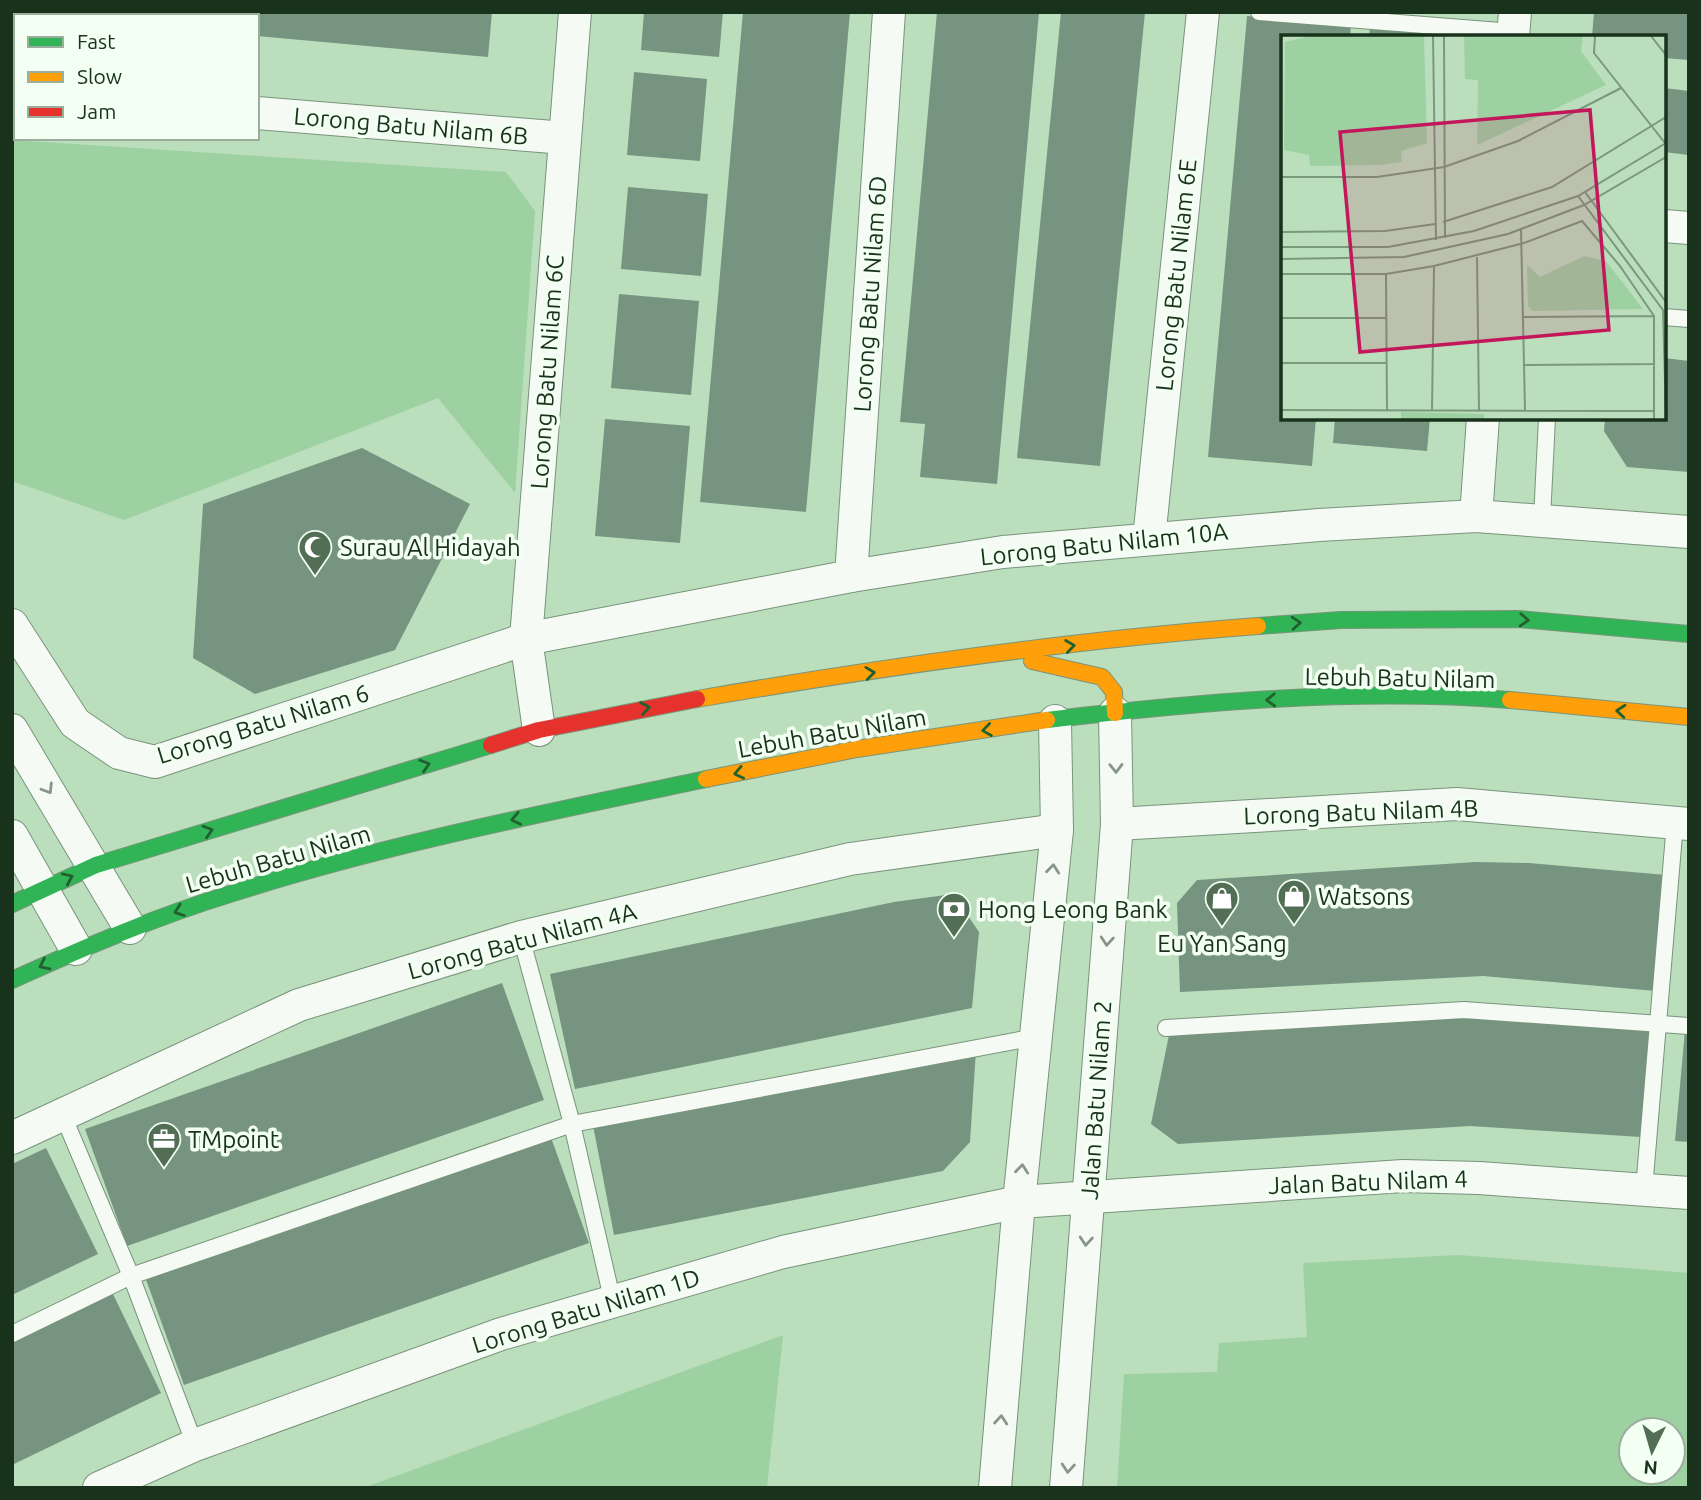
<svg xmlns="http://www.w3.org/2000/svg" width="1701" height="1500" font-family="Ubuntu,sans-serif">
<rect width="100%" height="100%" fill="#bbdebd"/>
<!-- green -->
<g fill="#9ed1a2" fill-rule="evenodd">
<polygon points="12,140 506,172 535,211 515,493 438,398 124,520 12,481"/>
<path d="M1459 1255 1689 1273V1488H1117L1124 1374 1217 1372 1219 1343 1307 1337 1303 1263ZM1631 1430H1673V1472H1631Z"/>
<polygon points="783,1335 767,1488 363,1488"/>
</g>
<!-- building -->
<g fill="#769480">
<polygon points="70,12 104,12 104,16"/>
<polygon points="138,12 492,12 488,57 257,36 257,16 138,16"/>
<polygon points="644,12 723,12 719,57 641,50"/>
<polygon points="743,12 850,12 806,512 700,502"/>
<polygon points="937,12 1039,12 997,484 920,477 925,424 900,422"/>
<polygon points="1061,12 1145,12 1100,466 1017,458"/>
<polygon points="1594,12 1689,12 1689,60 1664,58 1664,37 1592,37"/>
<polygon points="1247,16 1351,26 1350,37 1283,37 1283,418 1316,418 1312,466 1208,457"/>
<polygon points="1370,27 1463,35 1463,37 1369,37"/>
<polygon points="634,72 707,79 700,161 627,155"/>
<polygon points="1664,88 1689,91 1689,155 1664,152"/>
<polygon points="628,187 708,194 701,276 621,269"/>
<polygon points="619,294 699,301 691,395 611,388"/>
<polygon points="1664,358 1689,361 1689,472 1627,467 1604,431 1605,418 1664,418"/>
<polygon points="1335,418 1430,418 1427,451 1333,443"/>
<polygon points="605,419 690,426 680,543 595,536"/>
<polygon points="362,448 470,504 395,650 255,694 193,658 203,504"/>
<polygon points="1476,862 1529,863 1666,875 1656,991 1483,976 1180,992 1177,903 1197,880"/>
<polygon points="953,894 979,932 972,1008 575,1089 550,974 894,902"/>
<polygon points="502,983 544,1100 127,1246 85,1129"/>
<polygon points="1464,1014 1650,1030 1641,1137 1470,1126 1178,1144 1151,1124 1170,1030"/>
<polygon points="1685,1030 1689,1031 1689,1142 1675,1141"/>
<polygon points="976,1050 970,1142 943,1171 614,1235 593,1125"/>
<polygon points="549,1132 589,1243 184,1385 144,1274"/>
<polygon points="46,1148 98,1254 12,1295 12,1164"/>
<polygon points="111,1290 161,1393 12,1465 12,1338"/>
</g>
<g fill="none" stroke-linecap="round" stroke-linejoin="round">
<defs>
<g id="lane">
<polyline points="1259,12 1513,32"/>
<polyline points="123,16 123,12"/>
<polyline points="1664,317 1689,319"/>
<polyline points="1542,519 1547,418"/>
<polyline points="521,937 572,1124 613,1303"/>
<polyline points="1166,1028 1464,1010 1689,1026"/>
<polyline points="62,1113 131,1276 195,1445"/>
<polyline points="1644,1189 1675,823"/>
<polyline points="12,1334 131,1276 572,1124 1036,1037"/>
</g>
<g id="street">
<polyline points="1513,37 1515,12"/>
<polyline points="12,93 16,93"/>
<polyline points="257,113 565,138"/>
<polyline points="1664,226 1689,228"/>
<polyline points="1476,516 1483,418"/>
<polyline points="1149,539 1203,12"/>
<polyline points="851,576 889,12"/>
<polyline points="12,625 75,723 119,753 155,762 526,639 851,576 1003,552 1319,525 1476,516 1689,532"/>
<polyline points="12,730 130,928"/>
<polyline points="539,730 526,639 575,12"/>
<polyline points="1117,824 1457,804 1689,824"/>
<polyline points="12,836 76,949"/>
<polyline points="12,1138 299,1005 521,937 850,859 1057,830"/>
<polyline points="99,1488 195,1445 501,1334 783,1252 1019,1202 1403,1176 1479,1178 1689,1193"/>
<polyline points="995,1488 1019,1202 1057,830 1055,721"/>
<polyline points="1066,1488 1117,824 1115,713"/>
</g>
<g id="fast">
<polyline points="1258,626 1341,620 1519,619 1689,634"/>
<path d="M1047 720C1199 702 1356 688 1510 700"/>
<polyline points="12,904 96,865 491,745"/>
<path d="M12 980C83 948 155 917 230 894 386 844 546 813 706 779"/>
</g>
<g id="slow">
<polyline points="1032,661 1102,677 1114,692 1115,713"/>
<path d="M697 699C883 667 1070 640 1258 626"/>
<polyline points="1510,700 1689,717"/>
<polyline points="706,779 857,749 1047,720"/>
</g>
<polyline id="jam" points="491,745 539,730 697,699"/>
</defs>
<!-- lane casing -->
<use href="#lane" stroke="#79947b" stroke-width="18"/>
<!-- street casing -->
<use href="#street" stroke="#79947b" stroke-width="34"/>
<!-- fast casing -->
<use href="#fast" stroke="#79947b" stroke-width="18"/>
<!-- slow casing -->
<use href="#slow" stroke="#79947b" stroke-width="18"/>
<!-- jam casing -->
<use href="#jam" stroke="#79947b" stroke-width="18"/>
<!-- lane -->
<use href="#lane" stroke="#f5faf5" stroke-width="16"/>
<!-- street -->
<use href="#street" stroke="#f5faf5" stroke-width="32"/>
<!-- fast -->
<use href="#fast" stroke="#30b455" stroke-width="16"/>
<!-- slow -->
<use href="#slow" stroke="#ff9f0a" stroke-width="16"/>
<!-- jam -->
<use href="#jam" stroke="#e5322d" stroke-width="16"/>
</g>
<!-- one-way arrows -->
<defs><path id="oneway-chevron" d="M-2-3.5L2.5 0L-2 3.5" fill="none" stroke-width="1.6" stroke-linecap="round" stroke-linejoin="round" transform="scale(1.75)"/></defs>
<g stroke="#21602f">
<use href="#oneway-chevron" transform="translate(1524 620) rotate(3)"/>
<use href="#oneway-chevron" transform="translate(1296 623) rotate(-4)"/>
<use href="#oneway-chevron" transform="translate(1070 646) rotate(-8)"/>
<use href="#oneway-chevron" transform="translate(870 673) rotate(-7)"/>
<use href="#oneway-chevron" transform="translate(1271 700) rotate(178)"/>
<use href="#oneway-chevron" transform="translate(645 708) rotate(-9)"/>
<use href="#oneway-chevron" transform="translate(1621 711) rotate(-175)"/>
<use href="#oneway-chevron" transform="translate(987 730) rotate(172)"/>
<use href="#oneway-chevron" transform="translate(425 765) rotate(-17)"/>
<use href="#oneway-chevron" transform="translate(739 773) rotate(168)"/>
<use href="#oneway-chevron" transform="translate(516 819) rotate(168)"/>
<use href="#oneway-chevron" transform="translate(208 831) rotate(-17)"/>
<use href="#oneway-chevron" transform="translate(68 878) rotate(-24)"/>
<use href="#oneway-chevron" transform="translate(179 911) rotate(161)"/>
<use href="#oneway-chevron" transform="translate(44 965) rotate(154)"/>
</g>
<g stroke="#879688">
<use href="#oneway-chevron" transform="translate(1116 768) rotate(89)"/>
<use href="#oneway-chevron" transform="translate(48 789) rotate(58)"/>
<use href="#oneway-chevron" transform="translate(1053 869) rotate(-84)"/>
<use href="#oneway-chevron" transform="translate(1107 941) rotate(95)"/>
<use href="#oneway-chevron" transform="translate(1022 1169) rotate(-84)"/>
<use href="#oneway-chevron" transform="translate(1086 1241) rotate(95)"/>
<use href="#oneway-chevron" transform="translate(1001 1420) rotate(-85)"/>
<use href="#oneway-chevron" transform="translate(1068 1468) rotate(95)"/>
</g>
<!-- icons -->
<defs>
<symbol id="mosque-pin" viewBox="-11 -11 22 30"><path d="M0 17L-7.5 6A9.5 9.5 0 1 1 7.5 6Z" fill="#526e54" stroke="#f2fff2"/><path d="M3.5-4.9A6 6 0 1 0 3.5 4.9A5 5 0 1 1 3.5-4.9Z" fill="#fff"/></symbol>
<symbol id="shop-pin" viewBox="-11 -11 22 30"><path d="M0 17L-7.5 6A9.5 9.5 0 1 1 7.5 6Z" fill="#526e54" stroke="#f2fff2"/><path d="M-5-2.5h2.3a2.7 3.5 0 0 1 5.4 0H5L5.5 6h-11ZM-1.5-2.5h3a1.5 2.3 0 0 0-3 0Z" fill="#fff"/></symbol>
<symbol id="bank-pin" viewBox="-11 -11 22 30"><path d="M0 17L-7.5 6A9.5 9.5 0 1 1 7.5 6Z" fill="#526e54" stroke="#f2fff2"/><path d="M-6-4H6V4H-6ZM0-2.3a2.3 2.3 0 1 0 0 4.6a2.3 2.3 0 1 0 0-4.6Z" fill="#fff"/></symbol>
<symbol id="office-pin" viewBox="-11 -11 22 30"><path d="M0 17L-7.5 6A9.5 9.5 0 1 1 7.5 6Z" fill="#526e54" stroke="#f2fff2"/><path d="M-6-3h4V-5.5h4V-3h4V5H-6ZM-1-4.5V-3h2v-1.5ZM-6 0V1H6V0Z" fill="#fff"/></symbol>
</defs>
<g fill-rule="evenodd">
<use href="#mosque-pin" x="296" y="528" width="38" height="52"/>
<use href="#shop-pin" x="1275" y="877" width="38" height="52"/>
<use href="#shop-pin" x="1203" y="879" width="38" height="52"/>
<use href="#bank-pin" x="935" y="890" width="38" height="52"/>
<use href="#office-pin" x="145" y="1120" width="38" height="52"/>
</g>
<g text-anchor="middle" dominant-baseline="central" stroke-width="7" stroke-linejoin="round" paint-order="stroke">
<!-- street labels -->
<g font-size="24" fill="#19321b" stroke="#f2fff2">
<text transform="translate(411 126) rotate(5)">Lorong Batu Nilam 6B</text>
<text transform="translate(1176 275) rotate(-84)">Lorong Batu Nilam 6E</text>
<text transform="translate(870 294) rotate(-86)">Lorong Batu Nilam 6D</text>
<text transform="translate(547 372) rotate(-86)">Lorong Batu Nilam 6C</text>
<text transform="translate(1104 544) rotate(-6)">Lorong Batu Nilam 10A</text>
<text transform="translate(1400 678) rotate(1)">Lebuh Batu Nilam</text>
<text transform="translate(263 724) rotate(-17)">Lorong Batu Nilam 6</text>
<text transform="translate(832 733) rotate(-10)">Lebuh Batu Nilam</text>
<text transform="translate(1361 812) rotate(-2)">Lorong Batu Nilam 4B</text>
<text transform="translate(278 859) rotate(-16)">Lebuh Batu Nilam</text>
<text transform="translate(522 941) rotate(-15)">Lorong Batu Nilam 4A</text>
<text transform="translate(1096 1100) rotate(-86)">Jalan Batu Nilam 2</text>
<text transform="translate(1368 1182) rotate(-2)">Jalan Batu Nilam 4</text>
<text transform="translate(586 1311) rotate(-17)">Lorong Batu Nilam 1D</text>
</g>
<!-- poi labels -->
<g font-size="24" fill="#19321b" stroke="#f2fff2" text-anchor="start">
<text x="340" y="547">Surau Al Hidayah</text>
<text x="1318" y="896">Watsons</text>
<text x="978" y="909">Hong Leong Bank</text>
<text x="1222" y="943" text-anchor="middle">Eu Yan Sang</text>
<text x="188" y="1139">TMpoint</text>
</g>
</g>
<!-- overview -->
<g transform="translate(1281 35)">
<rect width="385" height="385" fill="#bbdebd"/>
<path d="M29 1H143L146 108 120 116 121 127 98 130 29 131 28 120 3 115 4 7ZM183 1H302L300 16 325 50 196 110 197 45 184 44ZM303 221 325 226 362 274 252 276 247 271 246 230 259 242ZM120 377 203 379V384H120Z" fill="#9ed1a2"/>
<path fill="none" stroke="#7a997c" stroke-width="2" d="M152 1 155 205M163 1 164 203M314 1 313 18 384 108M370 1 385 20M0 142H96L163 132 237 106 340 53M304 157 385 267M297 161 382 275 385 383M162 187 271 152 385 82M240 195 244 375M0 197 104 196 154 189M0 212H107L193 196 297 161 385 108M196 222 198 375M0 224 123 222 227 199 303 170 385 122M0 239H105L153 231 243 208 301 186 339 231 373 281V384M105 239 106 375M243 282 373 281M0 283H105M0 328H106M244 330 374 329M0 375 373 376M151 375 153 231"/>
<path fill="#c2185b" fill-opacity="0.15" stroke="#c2185b" stroke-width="3.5" d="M309 75 328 295 79 317 59 97Z"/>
<rect width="385" height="385" fill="none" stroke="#19321b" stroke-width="3.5"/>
</g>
<!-- border -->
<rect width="1701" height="1500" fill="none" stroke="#19321b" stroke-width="28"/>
<!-- legend -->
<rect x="14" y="14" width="245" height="126" fill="#f2fff2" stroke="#9bad9c" stroke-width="2"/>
<rect x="28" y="37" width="35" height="10" fill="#30b455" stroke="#9bad9c" stroke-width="2"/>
<text x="77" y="49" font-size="21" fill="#19321b">Fast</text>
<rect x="28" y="72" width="35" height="10" fill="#ff9f0a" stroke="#9bad9c" stroke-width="2"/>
<text x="77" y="84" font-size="21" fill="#19321b">Slow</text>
<rect x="28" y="107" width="35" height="10" fill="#e5322d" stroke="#9bad9c" stroke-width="2"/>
<text x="77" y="119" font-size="21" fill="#19321b">Jam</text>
<!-- north arrow -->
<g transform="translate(1652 1451) rotate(185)"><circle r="33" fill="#f2fff2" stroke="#9bad9c" stroke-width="2"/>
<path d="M0-5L12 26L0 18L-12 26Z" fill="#526e54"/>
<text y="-10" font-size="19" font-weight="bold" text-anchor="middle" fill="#19321b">N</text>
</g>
</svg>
